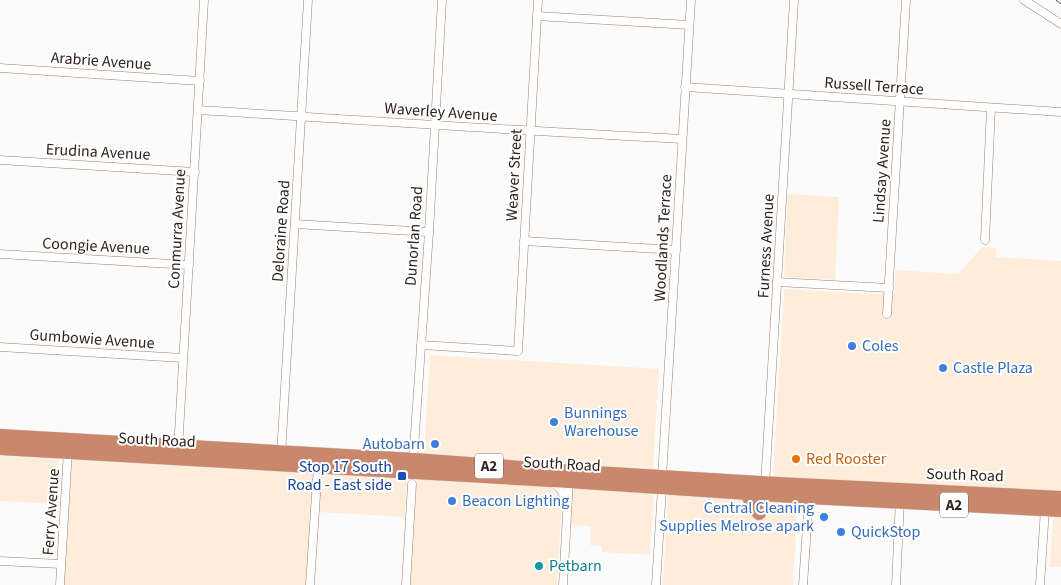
<svg xmlns="http://www.w3.org/2000/svg" width="1061" height="585" font-family="'Source Sans 3',sans-serif">
<rect width="100%" height="100%" fill="#fbfbfb"/>
<!-- commercial -->
<g fill="#ffeddc">
<polygon points="788,194 839,197 835,280 784,277"/>
<polygon points="982,247 996,248 996,257 1061,261 1061,494 773,477 784,289 894,295 896,270 958,274"/>
<polygon points="430,355 659,369 653,469 424,455"/>
<polygon points="0,456 59,459 56,504 0,501"/>
<polygon points="72,457 313,472 306,585 64,585"/>
<polygon points="320,472 407,477 405,517 318,512"/>
<polygon points="417,477 549,486 562,502 557,585 410,585"/>
<polygon points="573,488 654,493 650,555 602,552 602,546 590,545 591,526 571,525"/>
<polygon points="668,493 798,500 793,585 663,585"/>
<polygon points="1053,517 1061,518 1061,567 1050,567"/>
</g>
<g fill="none" stroke-linecap="round" stroke-linejoin="round">
<defs>
<g id="street">
<polyline points="1024,0 1061,24"/>
<polyline points="537,16 689,25"/>
<polyline points="0,68 200,81"/>
<polyline points="685,87 1061,112"/>
<path d="M198 110C359 120 521 131 682 139"/>
<polyline points="0,160 195,172"/>
<polyline points="295,224 429,232"/>
<polyline points="985,240 991,108"/>
<polyline points="524,241 676,250"/>
<polyline points="0,254 189,265"/>
<polyline points="777,282 889,288"/>
<polyline points="887,314 906,0"/>
<polyline points="421,345 518,351 538,0"/>
<polyline points="0,347 183,358"/>
<polyline points="178,450 204,0"/>
<polyline points="281,455 308,0"/>
<polyline points="413,462 429,232 442,0"/>
<polyline points="662,477 691,0"/>
<polyline points="551,481 560,489 567,501"/>
<polyline points="765,485 794,0"/>
<polyline points="0,561 61,564"/>
<polyline points="60,585 68,450"/>
<polyline points="310,585 318,465"/>
<polyline points="406,585 412,484"/>
<polyline points="563,585 569,480"/>
<polyline points="656,585 662,488"/>
<polyline points="803,585 809,497"/>
<polyline points="896,585 900,500"/>
<polyline points="1040,585 1045,509"/>
</g>
<g id="highway">
<polyline points="0,436 414,460 562,471 777,484 1061,498"/>
<polyline points="0,448 569,481 809,497 1061,510"/>
<polyline points="747,493 753,505 759,513"/>
</g>
</defs>
<!-- street casing -->
<use href="#street" stroke="#9d7e69" stroke-width="9"/>
<!-- highway casing -->
<use href="#highway" stroke="#dad8d6" stroke-width="15"/>
<!-- street -->
<use href="#street" stroke="#fff" stroke-width="8"/>
<!-- highway -->
<use href="#highway" stroke="#c9876c" stroke-width="14"/>
<defs>
<polyline id="rail" points="1058,0 1061,2"/>
</defs>
<!-- rail casing -->
<use href="#rail" stroke="#89817d" stroke-width="4"/>
<!-- rail -->
<use href="#rail" stroke="#fff" stroke-width="2" stroke-dasharray="5.5" stroke-linecap="butt"/>
</g>
<!-- markers -->
<g fill="#3f7fe0" stroke="#fff" stroke-width="2">
<circle cx="852" cy="346" r="5"/>
<circle cx="943" cy="368" r="5"/>
<circle cx="554" cy="422" r="5"/>
<circle cx="435" cy="444" r="5"/>
<circle cx="452" cy="501" r="5"/>
<circle cx="824" cy="517" r="5"/>
<circle cx="841" cy="532" r="5"/>
</g>
<circle fill="#e8710a" stroke="#fff" stroke-width="2" cx="796" cy="459" r="5"/>
<rect fill="#1a4fb4" stroke="#fff" stroke-width="2" x="397" y="471" width="10" height="10" rx="2.5"/>
<circle fill="#0f9aa8" stroke="#fff" stroke-width="2" cx="539" cy="566" r="5"/>
<g text-anchor="middle" dominant-baseline="central" stroke-width="4" stroke-linejoin="round" paint-order="stroke">
<!-- shield labels -->
<g fill="#fff" stroke="#6f6660" stroke-width="1">
<rect x="475" y="453.5" width="28" height="25" rx="4"/>
<rect x="940" y="492.5" width="28" height="25" rx="4"/>
</g>
<g font-size="15" font-weight="bold" fill="#31241c">
<text x="489" y="466">A2</text>
<text x="954" y="505">A2</text>
</g>
<!-- street labels -->
<g font-size="16" fill="#31241c" stroke="#fff">
<text transform="translate(101 61) rotate(4)">Arabrie Avenue</text>
<text transform="translate(874 86) rotate(4)">Russell Terrace</text>
<text transform="translate(441 112) rotate(4)">Waverley Avenue</text>
<text transform="translate(98 152) rotate(3)">Erudina Avenue</text>
<text transform="translate(882 171) rotate(-86)">Lindsay Avenue</text>
<text transform="translate(514 175) rotate(-87)">Weaver Street</text>
<text transform="translate(177 229) rotate(-87)">Conmurra Avenue</text>
<text transform="translate(281 231) rotate(-86)">Deloraine Road</text>
<text transform="translate(414 236) rotate(-86)">Dunorlan Road</text>
<text transform="translate(663 238) rotate(-87)">Woodlands Terrace</text>
<text transform="translate(96 246) rotate(3)">Coongie Avenue</text>
<text transform="translate(766 246) rotate(-87)">Furness Avenue</text>
<text transform="translate(92 339) rotate(4)">Gumbowie Avenue</text>
<text transform="translate(157 440) rotate(3)">South Road</text>
<text transform="translate(562 464) rotate(3)">South Road</text>
<text transform="translate(965 475) rotate(2)">South Road</text>
<text transform="translate(51 512) rotate(-86)">Ferry Avenue</text>
</g>
<!-- shop labels -->
<g font-size="16" fill="#366cbe" stroke="#fff" text-anchor="start">
<text x="862" y="346">Coles</text>
<text x="953" y="368">Castle Plaza</text>
<text x="564" y="413">Bunnings<tspan x="564" dy="18">Warehouse</tspan></text>
<text x="425" y="444" text-anchor="end">Autobarn</text>
<text x="462" y="501">Beacon Lighting</text>
<text x="814" y="508" text-anchor="end">Central Cleaning<tspan x="814" dy="18">Supplies Melrose apark</tspan></text>
<text x="851" y="532">QuickStop</text>
</g>
<!-- food labels -->
<g font-size="16" fill="#c56008" stroke="#fff" text-anchor="start">
<text x="806" y="459">Red Rooster</text>
</g>
<!-- transit labels -->
<g font-size="16" fill="#164399" stroke="#fff" text-anchor="end">
<text x="392" y="467">Stop 17 South<tspan x="392" dy="18">Road - East side</tspan></text>
</g>
<!-- culture labels -->
<g font-size="16" fill="#0d838f" stroke="#fff" text-anchor="start">
<text x="549" y="566">Petbarn</text>
</g>
</g>
</svg>
